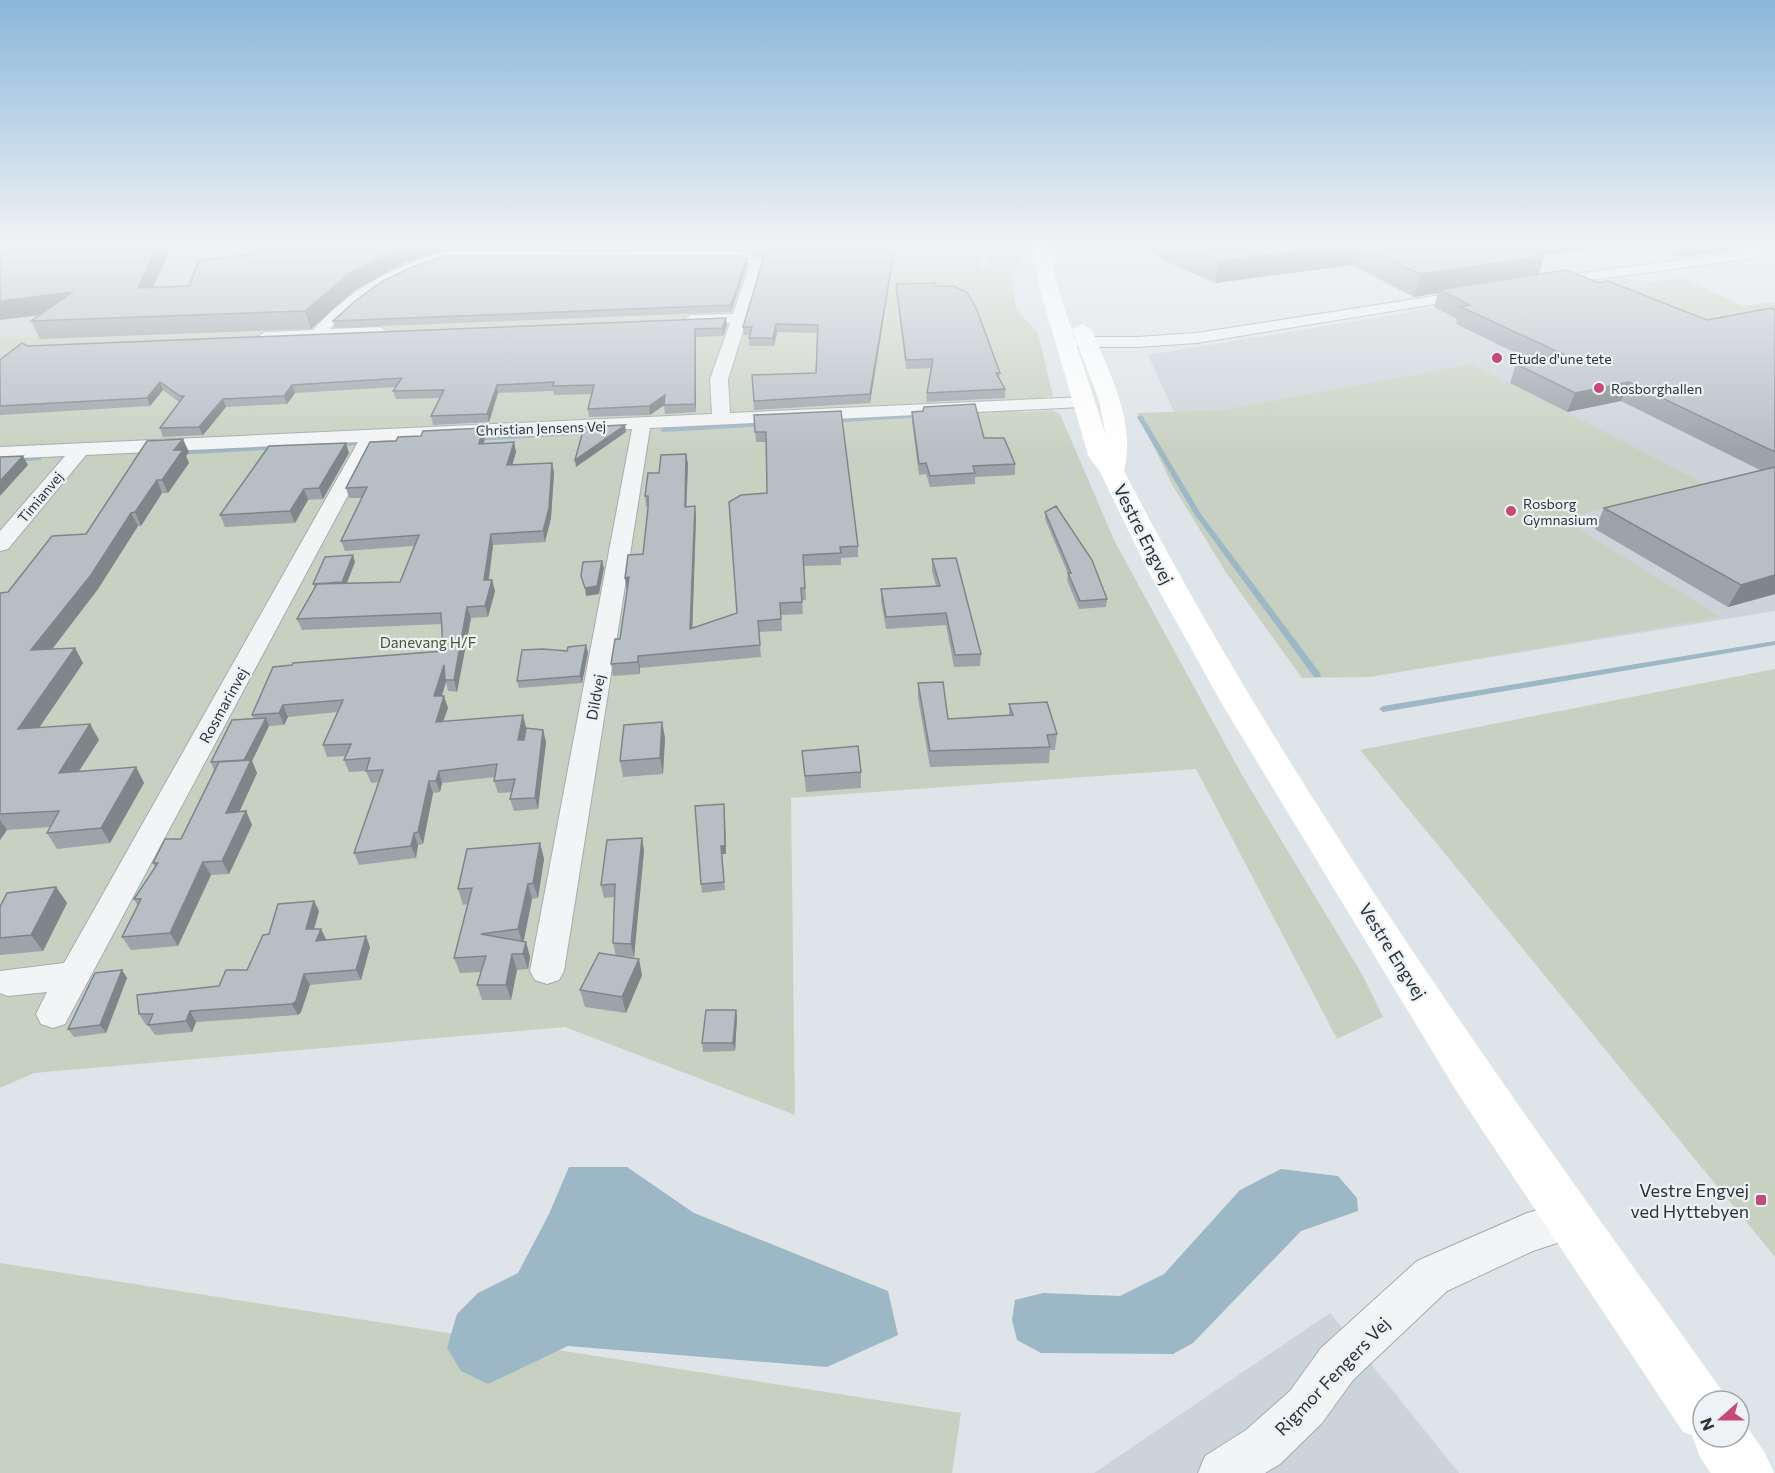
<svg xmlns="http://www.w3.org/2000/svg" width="1775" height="1473" font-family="Commissioner,sans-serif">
<rect width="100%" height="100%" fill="#dfe4e8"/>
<!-- built -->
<g fill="#cdd4d9">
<polygon points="0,245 320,245 254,282 103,297 36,337 0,336"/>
<polygon points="1625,277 1639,283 1683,278 1743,306 1775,302 1775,611 1369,677 1173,410 1148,355 1442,307 1438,304"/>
<polygon points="1330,1313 1459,1473 1094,1473"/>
</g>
<!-- green -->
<g fill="#c8d1c1">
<polygon points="320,245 981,245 982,270 989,264 987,245 1024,245 1024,250 1012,277 1016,309 1038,333 1053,396 1018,402 1023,412 1052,410 1060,414 1114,540 1242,775 1363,976 1383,1017 1337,1039 1196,769 791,798 795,1115 565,1027 34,1073 0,1088 0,336 36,337 103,297 255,282"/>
<polygon points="1683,278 1743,306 1775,302 1775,326 1696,334 1590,291"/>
<polygon points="1472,364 1704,483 1562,519 1721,617 1369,677 1302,678 1227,574 1173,486 1137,413 1224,410"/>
<polygon points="1775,669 1775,1257 1360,750"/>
<polygon points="0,1263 961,1413 952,1473 0,1473"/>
</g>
<!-- water -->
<g fill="#9cb8c6">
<polygon points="569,1167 627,1167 694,1213 888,1291 898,1335 827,1367 568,1346 488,1384 461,1371 447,1348 457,1314 478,1293 518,1273 549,1214"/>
<polygon points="1281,1169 1338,1176 1357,1198 1358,1211 1301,1231 1193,1343 1173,1354 1041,1353 1017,1340 1012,1320 1015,1300 1043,1293 1120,1296 1164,1274 1240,1190"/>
</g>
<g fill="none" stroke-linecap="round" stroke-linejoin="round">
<!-- stream -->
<g fill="#9cb8c6" fill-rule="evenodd">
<polygon points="924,414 926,415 926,417 830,423 827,421 830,419"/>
<polygon points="1140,415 1143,417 1201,514 1320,673 1321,675 1320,677 1314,677 1195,515 1137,417"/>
<polygon points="766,423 768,424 768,426 663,432 660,430 663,428"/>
<polygon points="592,431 595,433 594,434 474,441 471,439 474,437"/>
<polygon points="355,442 358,444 357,445 336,447 333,445 336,443"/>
<polygon points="278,446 281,448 280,449 177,455 174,453 177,451"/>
<polygon points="39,457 41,458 41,460 0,463 0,459"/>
<polygon points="1775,641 1775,645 1383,712 1379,709 1383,706"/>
</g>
<defs>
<g id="street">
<polygon points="1760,245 1775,245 1764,255 1748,259 1546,286 1539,282 1546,278 1747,251"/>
<path d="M444 252H744L765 262 728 379 730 413 1082 397 1091 402 1082 407 650 428 564 971 559 980 547 984 535 980 530 971 632 429 377 441 65 1024 53 1028 41 1024 36 1014 47 992 8 996 0 993V971L64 963 358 442 86 455 8 549 0 551V531L65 456 0 459V447L712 414 710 379 730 323 691 325 683 320 691 315 733 314 750 264 742 260H445C402 272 360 295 330 329L380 327 388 332 386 335 265 342 257 337 265 332 313 330C348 291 393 265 444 252Z"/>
<polygon points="1473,290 1478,291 1480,294 1478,297 1197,343 1137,347 1064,347 1056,342 1064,337 1137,337 1197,333"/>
<polygon points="1570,1201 1584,1206 1590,1220 1584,1234 1533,1251 1447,1291 1353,1380 1322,1423 1280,1464 1265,1473 1198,1473 1205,1456 1246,1430 1290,1391 1321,1348 1417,1261 1527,1213"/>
</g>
</defs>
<!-- street casing -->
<use href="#street" stroke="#a5acb2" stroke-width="2"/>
<!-- street -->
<use href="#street" fill="#f2f4f6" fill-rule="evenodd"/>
<!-- secondary -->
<path fill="#fff" fill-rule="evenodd" d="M1034 245H1050L1056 282 1106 436 1099 400 1072 330 1082 324 1092 330C1110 376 1136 420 1124 471 1292 796 1510 1095 1723 1392L1726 1401H1703V1437H1739L1740 1417 1765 1453 1774 1473H1711L1700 1457 1692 1435 1683 1432 1457 1092 1222 704 1147 569 1100 472 1088 455 1038 282Z"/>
</g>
<!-- wall -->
<g fill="#9da3a9">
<polygon points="0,245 172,245 153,287 189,286 249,255 255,245 560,245 557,250 444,250 406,262 355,290 311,329 40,339 31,321 40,315"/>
<polygon points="631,245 895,245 870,403 754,410 752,375 816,373 817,333 777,332 774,346 749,346 749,335 744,335 743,327 764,259 744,250 631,250"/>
<polygon points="1111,245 1623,245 1543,255 1538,274 1599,283 1707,320 1775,310 1775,594 1728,607 1595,529 1604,508 1760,470 1621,401 1567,412 1510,383 1516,364 1532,361 1456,324 1457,319 1434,307 1438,293 1414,297 1352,265 1215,283 1160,259 1154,253 1114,253"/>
<polygon points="1646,245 1733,245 1730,251 1679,257"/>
<polygon points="747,265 731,312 335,328 333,321"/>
<polygon points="896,284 936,286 1000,373 999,379 1005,389 1005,398 926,402 927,393 931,368 906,369 896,291"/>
<polygon points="726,318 727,325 723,336 696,337 696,412 665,414 664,405 650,415 589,417 588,409 592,394 554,395 553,391 498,393 489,422 433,425 431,416 440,398 396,399 393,391 396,387 295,393 287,404 226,407 203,435 163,437 160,428 179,402 163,390 150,406 0,415 0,360 28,346"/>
<polygon points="912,412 984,438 1015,464 1015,475 975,477 975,484 930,487 926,474 919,475 912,422"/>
<polygon points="754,415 858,546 858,557 841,558 841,565 804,566 806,600 802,600 803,614 781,615 782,631 759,632 761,657 640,668 640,674 613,676 611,664 620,639 627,590 625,578 643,554 648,506 646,507 645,496 659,473 686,454 688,464 686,507 696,517 692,628 737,613 767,493 766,442 756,442"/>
<polygon points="483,428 485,438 484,443 514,442 516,452 512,465 552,463 554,473 551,518 545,542 493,545 489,580 492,580 495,591 488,617 471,618 457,692 448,691 446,682 441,696 444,696 448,708 443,721 526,727 523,740 543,730 546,742 538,809 514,811 510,799 512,792 498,793 494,781 495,777 442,783 440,792 433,793 423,844 418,845 416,858 359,865 354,853 379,782 371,783 366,771 349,772 344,760 346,756 327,757 323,745 338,712 288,717 284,725 269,726 252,761 257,773 239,812 246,811 252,825 229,874 211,875 178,946 131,950 122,937 138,906 134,899 155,867 153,863 181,839 214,770 211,762 254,719 252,715 443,651 442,624 302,630 297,619 315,589 313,584 355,562 347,583 400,582 414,546 345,551 341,541 362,498 349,498 346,488 396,441 421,436"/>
<polygon points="189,452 186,456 189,463 168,493 162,493 141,526 138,526 98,589 52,649 75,648 83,663 39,728 90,724 99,740 79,771 136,767 144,783 110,843 57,849 47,833 50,827 7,830 0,840 0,593 8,592 86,534"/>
<polygon points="349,453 323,499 308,500 295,523 225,527 220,515"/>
<polygon points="1045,512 1107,599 1106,607 1079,609 1067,580 1068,574 1045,519"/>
<polygon points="932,559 981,654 980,666 954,667 946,625 886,629 881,601 881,589 936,586 932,571"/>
<polygon points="586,645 588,653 582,683 519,688 517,681 567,651"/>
<polygon points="918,683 948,719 1009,715 1009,704 1057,734 1055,750 1050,750 1049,763 930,767 918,698"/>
<polygon points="662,722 665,738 663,774 623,777 620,761"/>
<polygon points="802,751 861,772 861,788 806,792"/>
<polygon points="725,812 726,854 722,854 725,890 702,893 701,884"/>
<polygon points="642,838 644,851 634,957 621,956 642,975 626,1013 585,1007 580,990 616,956 613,943 614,897 604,898 601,885"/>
<polygon points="540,843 544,859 538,898 532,899 523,942 526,942 530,957 528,969 517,970 511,1000 482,1000 477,985 481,972 460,973 454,958 468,904 463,905 458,889"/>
<polygon points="56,887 67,903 43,951 0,955 0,907"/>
<polygon points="314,901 319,911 314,929 321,929 325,940 370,947 361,980 310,985 301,1012 298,1015 196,1022 192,1032 155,1035 148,1025 146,1025 139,1014 219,986 247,970 269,934"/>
<polygon points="122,970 127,978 106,1033 74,1037 68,1029"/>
<polygon points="736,1010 737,1018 735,1051 703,1052 702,1043"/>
</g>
<!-- shaded-wall -->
<g fill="#808589">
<polygon points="158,245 172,245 145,306 138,288"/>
<polygon points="405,245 443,245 444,250 406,262 355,290 311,329 305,311 350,273"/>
<polygon points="895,245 895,248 870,403 870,394"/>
<polygon points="1350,245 1357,245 1352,265 1215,283 1219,261"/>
<polygon points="1503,245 1623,245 1497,261"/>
<polygon points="1685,245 1733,245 1730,251 1679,257"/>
<polygon points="1545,256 1537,277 1439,290 1438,293 1414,297 1420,274"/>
<polygon points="747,259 747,265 731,312 731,305"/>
<polygon points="73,292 81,310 0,320 0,301"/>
<polygon points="726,318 727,325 723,336 722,328"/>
<polygon points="776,324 777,332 774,346 773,338"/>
<polygon points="695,329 696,337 696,412 695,404"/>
<polygon points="160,382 163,390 150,406 147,398"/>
<polygon points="1629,382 1621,401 1567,412 1575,393"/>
<polygon points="292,385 295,393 287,404 284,396"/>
<polygon points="497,385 498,393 489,422 487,414"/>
<polygon points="665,395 666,404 650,415 649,406"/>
<polygon points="223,399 226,407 203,435 199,427"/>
<polygon points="625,425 626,432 576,467 575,460"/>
<polygon points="483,428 485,438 481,453 479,444"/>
<polygon points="183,439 189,452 186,456 189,463 168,493 162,480 174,450"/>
<polygon points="514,442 516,452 509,476 507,465"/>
<polygon points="346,443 349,453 323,499 319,488"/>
<polygon points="686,454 688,464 686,518 685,507"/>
<polygon points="23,456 28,465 0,496 0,481"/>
<polygon points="552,463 554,473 551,518 545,542 543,531"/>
<polygon points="157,480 162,493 141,526 135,512"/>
<polygon points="304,489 308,500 295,523 290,511"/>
<polygon points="695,506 696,517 692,641 690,629"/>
<polygon points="131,513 138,526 98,589 40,665 31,650"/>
<polygon points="491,534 493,545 487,591 484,580"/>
<polygon points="353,555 355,562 344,590 342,582"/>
<polygon points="602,561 604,568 599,594 586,596 585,588"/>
<polygon points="1775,575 1775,594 1728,607 1741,585"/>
<polygon points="629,577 631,589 627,590 625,578"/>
<polygon points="492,580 495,591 488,617 485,606"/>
<polygon points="467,607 471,618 457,692 454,680"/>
<polygon points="586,645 588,653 582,683 580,676"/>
<polygon points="75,648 83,663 28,744 18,729"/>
<polygon points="638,656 640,668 640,674 638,662"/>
<polygon points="444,665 446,682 438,708 434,696"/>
<polygon points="444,696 448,708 439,733 436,722"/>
<polygon points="283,705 288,717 284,725 279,713"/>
<polygon points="523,715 526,727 521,752 518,740"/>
<polygon points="266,718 269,726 252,761 257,773 233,826 226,813 244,761"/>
<polygon points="662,722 665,738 663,774 660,758"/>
<polygon points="90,724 99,740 68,788 59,773"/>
<polygon points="543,730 546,742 538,809 535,798"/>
<polygon points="136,767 144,783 110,843 101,828"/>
<polygon points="439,771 442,783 440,792 436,781"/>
<polygon points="429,781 433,793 423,844 418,832"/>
<polygon points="724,804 726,854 722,854 725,890 721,846"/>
<polygon points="246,811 252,825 229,874 222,861"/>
<polygon points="0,820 7,830 0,840"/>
<polygon points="414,833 418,845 416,858 411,846"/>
<polygon points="642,838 644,851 634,957 631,944"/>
<polygon points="540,843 544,859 538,898 533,883"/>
<polygon points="203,862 211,875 178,946 170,933"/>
<polygon points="528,884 532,899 523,945 518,929"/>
<polygon points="56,887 67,903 43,951 31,935"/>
<polygon points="314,901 319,911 311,940 306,929"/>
<polygon points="321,929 326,939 321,951 316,941"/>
<polygon points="366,936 370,947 361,980 356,970"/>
<polygon points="526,942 530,957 528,969 523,954"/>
<polygon points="512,954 517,970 511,1000 506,985"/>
<polygon points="639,959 642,975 626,1013 622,997"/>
<polygon points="122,970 127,978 106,1033 100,1025"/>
<polygon points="304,974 310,985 301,1012 298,1015 292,1004"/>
<polygon points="736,1010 737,1018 735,1051 733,1043"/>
<polygon points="190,1011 196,1022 192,1032 186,1021"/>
</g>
<!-- building -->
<g fill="#b7bec4" stroke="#808589" stroke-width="1.5">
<polygon points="0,245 158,245 138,288 189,286 199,260 249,255 255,245 405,245 350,273 305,311 31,321 73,292 0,301"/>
<polygon points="748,245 895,245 870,394 754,401 752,375 816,373 818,325 776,324 773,338 749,338 752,327 743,327 765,253"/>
<polygon points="1178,245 1350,245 1219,261"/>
<polygon points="1359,245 1516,245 1545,256 1420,274"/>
<polygon points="444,256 741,256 747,259 731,305 333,321 354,302 381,282 412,267"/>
<polygon points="1566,270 1599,283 1608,281 1707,320 1771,308 1775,310 1775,452 1629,382 1575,393 1516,364 1565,355 1461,307 1470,305 1439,290"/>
<polygon points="935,283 936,286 953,286 967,292 977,310 1000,373 996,373 1005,389 927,393 933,359 906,360 896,284"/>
<polygon points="726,318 722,328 695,329 695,404 664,405 665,395 649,406 588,409 594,385 553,386 554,382 497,385 487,414 431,416 444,390 393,391 402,378 292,385 284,396 223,399 199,427 160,428 184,396 180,396 160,382 147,398 0,406 0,360 22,343 28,346"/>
<polygon points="975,404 984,438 1004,438 1015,464 973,466 975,473 930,476 926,463 919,464 912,412 923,411 924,407"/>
<polygon points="841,411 858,546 840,547 841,553 803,555 805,588 801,588 802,602 780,603 781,619 758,621 760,645 638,656 638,662 611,664 615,639 620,639 629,577 625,578 628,555 643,554 648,508 648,496 645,496 648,473 659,473 661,455 686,454 685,507 695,506 690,629 737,613 729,502 741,495 767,493 766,432 755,432 754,415"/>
<polygon points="625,425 575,460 584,427"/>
<polygon points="483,428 479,444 514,442 507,465 552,463 549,508 543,531 491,534 484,580 492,580 485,606 467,607 454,680 445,680 444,665 434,696 444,696 436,722 523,715 518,740 524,740 526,728 543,730 535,798 510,799 515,779 494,781 497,764 439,771 436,781 429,781 418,832 414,833 411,846 354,853 383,770 366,771 370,758 344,760 351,744 323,745 343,700 283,705 279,713 252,715 273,667 292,665 293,663 443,651 441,613 297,619 317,584 400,582 419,535 341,541 367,487 346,488 370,442 396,441 398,437 421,436 423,431"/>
<polygon points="183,439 174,450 183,450 162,480 157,480 135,512 131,513 91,575 31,650 75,648 18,729 90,724 59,773 136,767 101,828 47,833 59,811 0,814 0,593 8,592 52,536 86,534 147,441"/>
<polygon points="346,443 319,488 304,489 290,511 220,515 269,446"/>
<polygon points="23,456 0,481 0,457"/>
<polygon points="1775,467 1775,575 1741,585 1604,508"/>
<polygon points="1056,506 1092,560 1107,599 1080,601 1068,573 1071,573 1045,512"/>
<polygon points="353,555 342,582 313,584 325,557"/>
<polygon points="956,558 981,654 955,655 946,613 886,617 881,589 940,586 932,559"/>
<polygon points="602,561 597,586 585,588 581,576 583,562"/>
<polygon points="586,645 580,676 517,681 522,650 543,649 567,651 568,647"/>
<polygon points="943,682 948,719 1013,715 1009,704 1047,702 1057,734 1047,735 1050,747 930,751 918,683"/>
<polygon points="266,718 244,760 211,762 232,720"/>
<polygon points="662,722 660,758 620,761 624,725"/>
<polygon points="858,746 861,772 805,776 802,751"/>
<polygon points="251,760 226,813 246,811 222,861 203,862 170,933 122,937 141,899 134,899 158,863 153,863 165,839 181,839 219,762"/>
<polygon points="724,804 725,846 721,846 724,882 701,884 695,806"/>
<polygon points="642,838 631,944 613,943 615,884 601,885 607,840"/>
<polygon points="540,843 533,883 528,884 518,929 481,934 526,942 523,954 512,954 506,985 477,985 486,956 454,958 472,888 458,889 467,849"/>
<polygon points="56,887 31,935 0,938 0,907 7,893"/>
<polygon points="314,901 306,929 321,929 316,941 366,936 356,970 304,974 296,1001 292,1004 190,1011 186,1021 148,1025 153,1014 139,1014 137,995 219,986 226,970 247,970 263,935 269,934 278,904"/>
<polygon points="599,953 639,959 622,997 580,990"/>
<polygon points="122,970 100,1025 68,1029 95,973"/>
<polygon points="706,1010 736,1010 733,1043 702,1043"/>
</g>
<!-- sky -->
<linearGradient id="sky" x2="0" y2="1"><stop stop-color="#89b6da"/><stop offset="0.54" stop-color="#f1f3f5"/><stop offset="1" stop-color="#f1f3f5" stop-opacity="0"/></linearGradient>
<rect width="1775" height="451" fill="url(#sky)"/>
<!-- markers -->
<g fill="#c74a74" stroke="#eef2f5" stroke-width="2">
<circle cx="1497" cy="358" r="6"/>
<circle cx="1599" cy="388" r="6"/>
<circle cx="1511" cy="511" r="6"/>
<rect x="1755" y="1194" width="12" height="12" rx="3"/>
</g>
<g text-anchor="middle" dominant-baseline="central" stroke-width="4.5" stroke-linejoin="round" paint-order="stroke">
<!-- far-poi labels -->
<g font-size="14" fill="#29343e" stroke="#eef2f5" text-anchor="start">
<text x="1509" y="358">Etude d'une tete</text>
<text x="1611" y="388">Rosborghallen</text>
<text x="1523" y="503">Rosborg<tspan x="1523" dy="16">Gymnasium</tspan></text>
</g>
<!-- far-street labels -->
<g font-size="14" fill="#29343e" stroke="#eef2f5">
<text transform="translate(541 428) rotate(-2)">Christian Jensens Vej</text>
<text transform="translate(40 497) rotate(-50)">Timianvej</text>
</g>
<!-- park labels -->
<g font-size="15" fill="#435937" stroke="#eef2f5">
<text x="428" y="642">Danevang H/F</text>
</g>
<!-- street labels -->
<g font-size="15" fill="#29343e" stroke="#eef2f5">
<text transform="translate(595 697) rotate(-80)">Dildvej</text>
<text transform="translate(223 705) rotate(-61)">Rosmarinvej</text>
</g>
<!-- near-street labels -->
<g font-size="18" fill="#29343e" stroke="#eef2f5">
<text transform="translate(1144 534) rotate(63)">Vestre Engvej</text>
<text transform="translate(1393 951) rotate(58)">Vestre Engvej</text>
<text transform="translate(1332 1376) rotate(-46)">Rigmor Fengers Vej</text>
</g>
<!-- near-poi labels -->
<g font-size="18" fill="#29343e" stroke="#eef2f5" text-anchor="end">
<text x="1749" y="1190">Vestre Engvej<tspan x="1749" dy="21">ved Hyttebyen</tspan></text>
</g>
</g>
<!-- north arrow -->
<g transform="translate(1721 1419) rotate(249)"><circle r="28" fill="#eef2f5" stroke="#9fa6ac" stroke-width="1.5"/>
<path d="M0-4.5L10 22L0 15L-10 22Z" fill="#c74a74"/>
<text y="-9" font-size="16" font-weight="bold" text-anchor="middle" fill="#29343e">N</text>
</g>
</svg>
